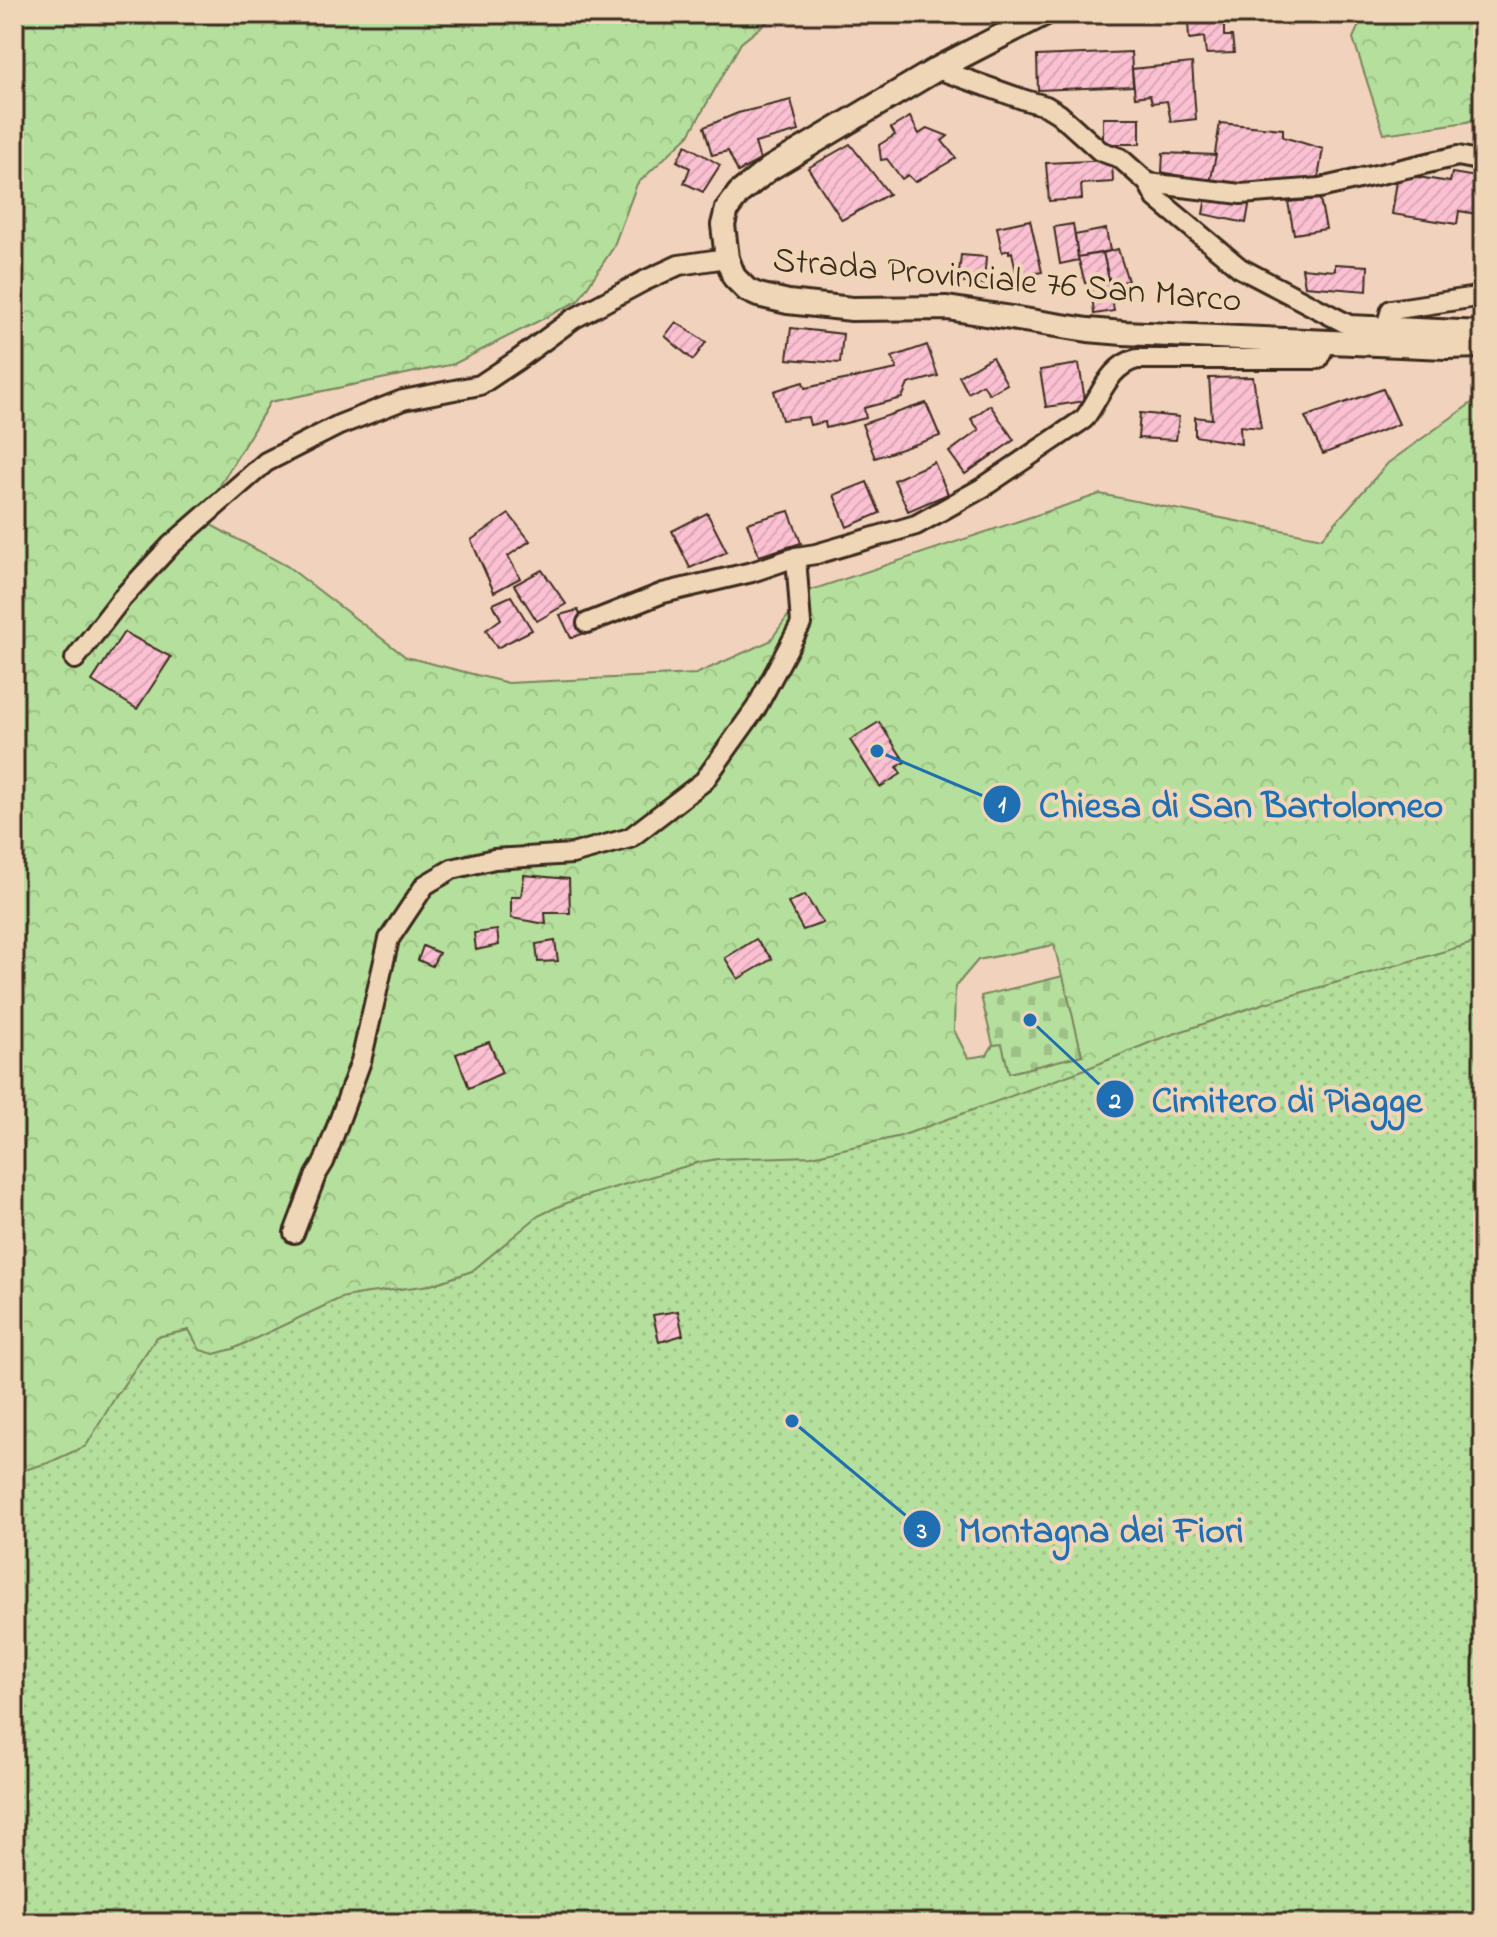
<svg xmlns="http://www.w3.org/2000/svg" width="1497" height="1937" font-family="'Indie Flower',sans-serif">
<defs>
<pattern id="forest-crowns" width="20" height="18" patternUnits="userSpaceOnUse" patternTransform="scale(2)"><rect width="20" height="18" fill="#b5df9c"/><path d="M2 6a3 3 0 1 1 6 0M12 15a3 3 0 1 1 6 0" fill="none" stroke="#9dc086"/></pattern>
<pattern id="cemetery-stones" width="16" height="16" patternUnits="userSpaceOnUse" patternTransform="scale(2)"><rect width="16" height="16" fill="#b5df9c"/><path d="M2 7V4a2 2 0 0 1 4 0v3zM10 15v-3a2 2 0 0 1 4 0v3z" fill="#9dc086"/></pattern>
<pattern id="park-dots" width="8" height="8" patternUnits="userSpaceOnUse" patternTransform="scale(2)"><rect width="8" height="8" fill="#b5df9c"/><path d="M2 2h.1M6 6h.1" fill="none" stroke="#9dc086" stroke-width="1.8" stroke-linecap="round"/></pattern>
<pattern id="building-hatch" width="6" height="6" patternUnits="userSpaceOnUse" patternTransform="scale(2)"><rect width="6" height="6" fill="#fbc1d2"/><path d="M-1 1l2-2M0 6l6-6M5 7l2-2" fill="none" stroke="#d8a6b4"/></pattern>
</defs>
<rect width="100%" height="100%" fill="#f1d2bc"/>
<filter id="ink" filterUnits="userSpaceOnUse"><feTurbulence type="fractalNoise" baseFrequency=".0125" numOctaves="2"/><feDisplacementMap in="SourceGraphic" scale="16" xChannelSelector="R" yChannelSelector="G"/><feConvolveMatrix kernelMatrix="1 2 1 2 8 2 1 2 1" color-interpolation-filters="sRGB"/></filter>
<g filter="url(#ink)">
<!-- forest -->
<g fill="url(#forest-crowns)" stroke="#78845d" stroke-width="2" fill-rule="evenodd">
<path d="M14 14H777L741 43 689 135 637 184 613 248 578 301 454 364 270 402 200 519 287 566 406 657 508 683 696 674 770 641 805 592 1100 494 1322 538 1388 463 1473 402 1483 389V1923H14ZM1054 945 1082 1055 1002 1043 993 1045 987 1055 968 1058 954 1030 955 987 978 960Z"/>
<polygon points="1364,14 1483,14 1483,115 1467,122 1384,134 1353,38"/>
</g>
<!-- cemetery -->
<polygon fill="url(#cemetery-stones)" stroke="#78845d" stroke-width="2" points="1063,976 1082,1055 1009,1073 1002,1044 993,1045 981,996"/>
<!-- park -->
<polygon fill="url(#park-dots)" stroke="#78845d" stroke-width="2" points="1483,940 1483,1923 14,1923 14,1473 48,1463 86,1446 116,1396 157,1337 189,1330 200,1350 214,1354 233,1349 341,1298 361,1294 431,1285 472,1271 538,1216 557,1207 579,1198 700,1162 718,1159 812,1156 901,1136 1091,1067 1156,1040 1262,1004"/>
<!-- building -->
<g fill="url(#building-hatch)" stroke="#3b2a1e" stroke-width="2">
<polygon points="1203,14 1224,14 1224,36 1232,36 1234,53 1206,54 1204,37 1189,39 1188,21 1204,22"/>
<polygon points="1131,52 1133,86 1038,90 1037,56"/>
<polygon points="1192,63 1196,119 1171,122 1167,101 1152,103 1150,95 1135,97 1132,69"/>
<polygon points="791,100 799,131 755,143 760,160 738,172 728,151 712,155 704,127 738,113"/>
<polygon points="910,117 919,134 928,128 948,136 942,141 956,158 915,182 908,175 902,179 887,159 881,160 879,145 895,135 891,128"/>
<rect x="1103" y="118" width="37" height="26"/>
<polygon points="1220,123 1283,129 1283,137 1323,149 1317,184 1252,187 1210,183"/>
<polygon points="850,144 889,194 842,220 808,168"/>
<polygon points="686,145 720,165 703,192 684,183 690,168 677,161"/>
<polygon points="1163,153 1216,155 1210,183 1162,172"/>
<polygon points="1112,160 1113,182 1081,184 1082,199 1049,201 1046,163"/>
<polygon points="1452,173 1483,178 1483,215 1459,211 1457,224 1392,214 1398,174 1450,182"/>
<polygon points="1206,197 1250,200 1246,223 1203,214"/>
<polygon points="1320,199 1326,229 1294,234 1288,202"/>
<polygon points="1030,220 1042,272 1017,277 1012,252 1009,253 1009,250 1002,252 997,227"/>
<polygon points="1073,224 1079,260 1060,264 1054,227"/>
<polygon points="1106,229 1110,251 1078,257 1075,235"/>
<polygon points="1118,249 1128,281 1110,284 1103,253"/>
<polygon points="1103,253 1109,279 1085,283 1078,257"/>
<polygon points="961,255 986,257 984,285 958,282"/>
<polygon points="1335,264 1368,266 1367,291 1305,286 1302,268 1335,271"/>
<polygon points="1109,279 1114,311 1094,314 1091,282"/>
<polygon points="676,322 706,342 693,360 665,336"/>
<polygon points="791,328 843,334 840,363 787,359"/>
<polygon points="927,345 938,376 908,384 902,398 864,408 866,418 826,428 825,422 810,425 808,417 782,420 774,391 803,382 805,388 897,369 892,357"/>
<polygon points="992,357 1007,384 989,394 983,384 968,393 959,376"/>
<polygon points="1079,364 1085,401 1046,407 1040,370"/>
<polygon points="1253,377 1261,428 1240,426 1241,444 1195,436 1195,417 1212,419 1209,378"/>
<polygon points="1383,389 1399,424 1323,454 1305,417"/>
<polygon points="926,403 940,436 875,458 862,424"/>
<polygon points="990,405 1014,440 965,474 949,452 979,430 971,419"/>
<polygon points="1140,413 1179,417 1176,440 1138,438"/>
<polygon points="934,462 948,494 908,511 894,480"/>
<polygon points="867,482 880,513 847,527 834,495"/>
<polygon points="789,511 801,543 759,556 747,523"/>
<polygon points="707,513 727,552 690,568 672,531"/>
<polygon points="509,514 530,541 508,556 520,578 494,592 471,540"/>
<polygon points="542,570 566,604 537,621 514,585"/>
<polygon points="511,596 532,630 497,648 486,630 501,619 493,604"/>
<polygon points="578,610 588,632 571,638 560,615"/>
<polygon points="124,632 171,657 137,709 92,681"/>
<polygon points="879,722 905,762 897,767 901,774 880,787 850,740"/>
<polygon points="524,875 569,879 570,913 545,913 546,924 511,918 511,897 521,897"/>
<polygon points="805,895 823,923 803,930 788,903"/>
<polygon points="497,930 499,945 476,950 474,933"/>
<polygon points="756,939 772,959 738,979 725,958"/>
<polygon points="555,941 558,961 538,962 536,944"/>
<polygon points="423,946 439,953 432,966 418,960"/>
<polygon points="489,1042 502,1073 469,1088 456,1054"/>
<polygon points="678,1311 683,1335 659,1342 653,1315"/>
</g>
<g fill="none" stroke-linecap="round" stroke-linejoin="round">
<defs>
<g id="minor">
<polyline points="937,69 1025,100 1046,106 1059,114 1100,151 1120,158 1148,183 1156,198 1240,268 1349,325 1483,331"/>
<polyline points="1148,183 1241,194 1320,188 1458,156 1483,161"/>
<polyline points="1386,327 1391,310 1483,296"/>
<path d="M587 623 663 593 752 572 796 557 816 554 916 525 982 488 1084 419C1101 397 1108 366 1137 359H1318L1327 341"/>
<polyline points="75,659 122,598 171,545 266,462 339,425 403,400 480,385 519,359 573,319 644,281 679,265 727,258"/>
<polyline points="294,1233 316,1175 324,1162 361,1061 389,939 425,885 452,869 494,859 572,854 630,838 704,781 756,708 801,624 796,557"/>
</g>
<polyline id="tertiary" points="1044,14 937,69 769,169 739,193 727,209 723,225 727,258 734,277 747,290 758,295 788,302 852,309 947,308 1088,330 1123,333 1446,347 1483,346"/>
</defs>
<!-- minor casing -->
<use href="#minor" stroke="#3b2a1e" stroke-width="24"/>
<!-- tertiary casing -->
<use href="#tertiary" stroke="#3b2a1e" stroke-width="28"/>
<!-- minor -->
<use href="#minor" stroke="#efd6b7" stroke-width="18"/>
<!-- tertiary -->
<use href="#tertiary" stroke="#efd6b7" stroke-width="22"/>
</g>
</g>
<g text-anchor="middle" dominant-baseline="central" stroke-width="8" stroke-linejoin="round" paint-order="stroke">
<!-- street labels -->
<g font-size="36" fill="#3b2a1e" stroke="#efd6b7">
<text transform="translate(1007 282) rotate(5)">Strada Provinciale 76 San Marco</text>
</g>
</g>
<!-- callouts -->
<path fill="none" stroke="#1f6fb2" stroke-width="3" d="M877 751L1002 804M1030 1020L1115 1099M792 1421L922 1529"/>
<g fill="#1f6fb2" stroke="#efd6b7" stroke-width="3">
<circle cx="877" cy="751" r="8"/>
<circle cx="1030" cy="1020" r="8"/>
<circle cx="792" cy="1421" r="8"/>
<circle cx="1002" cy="804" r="20"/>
<circle cx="1115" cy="1099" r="20"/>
<circle cx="922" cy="1529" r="20"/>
</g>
<g font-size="24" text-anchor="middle" font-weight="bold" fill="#fff">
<text x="1002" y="812">1</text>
<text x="1115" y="1108">2</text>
<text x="922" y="1538">3</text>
</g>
<g font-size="38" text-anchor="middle" font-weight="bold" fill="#1f6fb2" stroke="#efd6b7" stroke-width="8" stroke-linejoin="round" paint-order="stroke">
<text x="1241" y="817">Chiesa di San Bartolomeo</text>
<text x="1287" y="1112">Cimitero di Piagge</text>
<text x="1101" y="1542">Montagna dei Fiori</text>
</g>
<!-- margin -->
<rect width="1497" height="1937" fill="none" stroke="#efd6b7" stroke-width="48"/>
<rect x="24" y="24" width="1449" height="1889" fill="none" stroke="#3b2a1e" stroke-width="3" filter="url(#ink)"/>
</svg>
